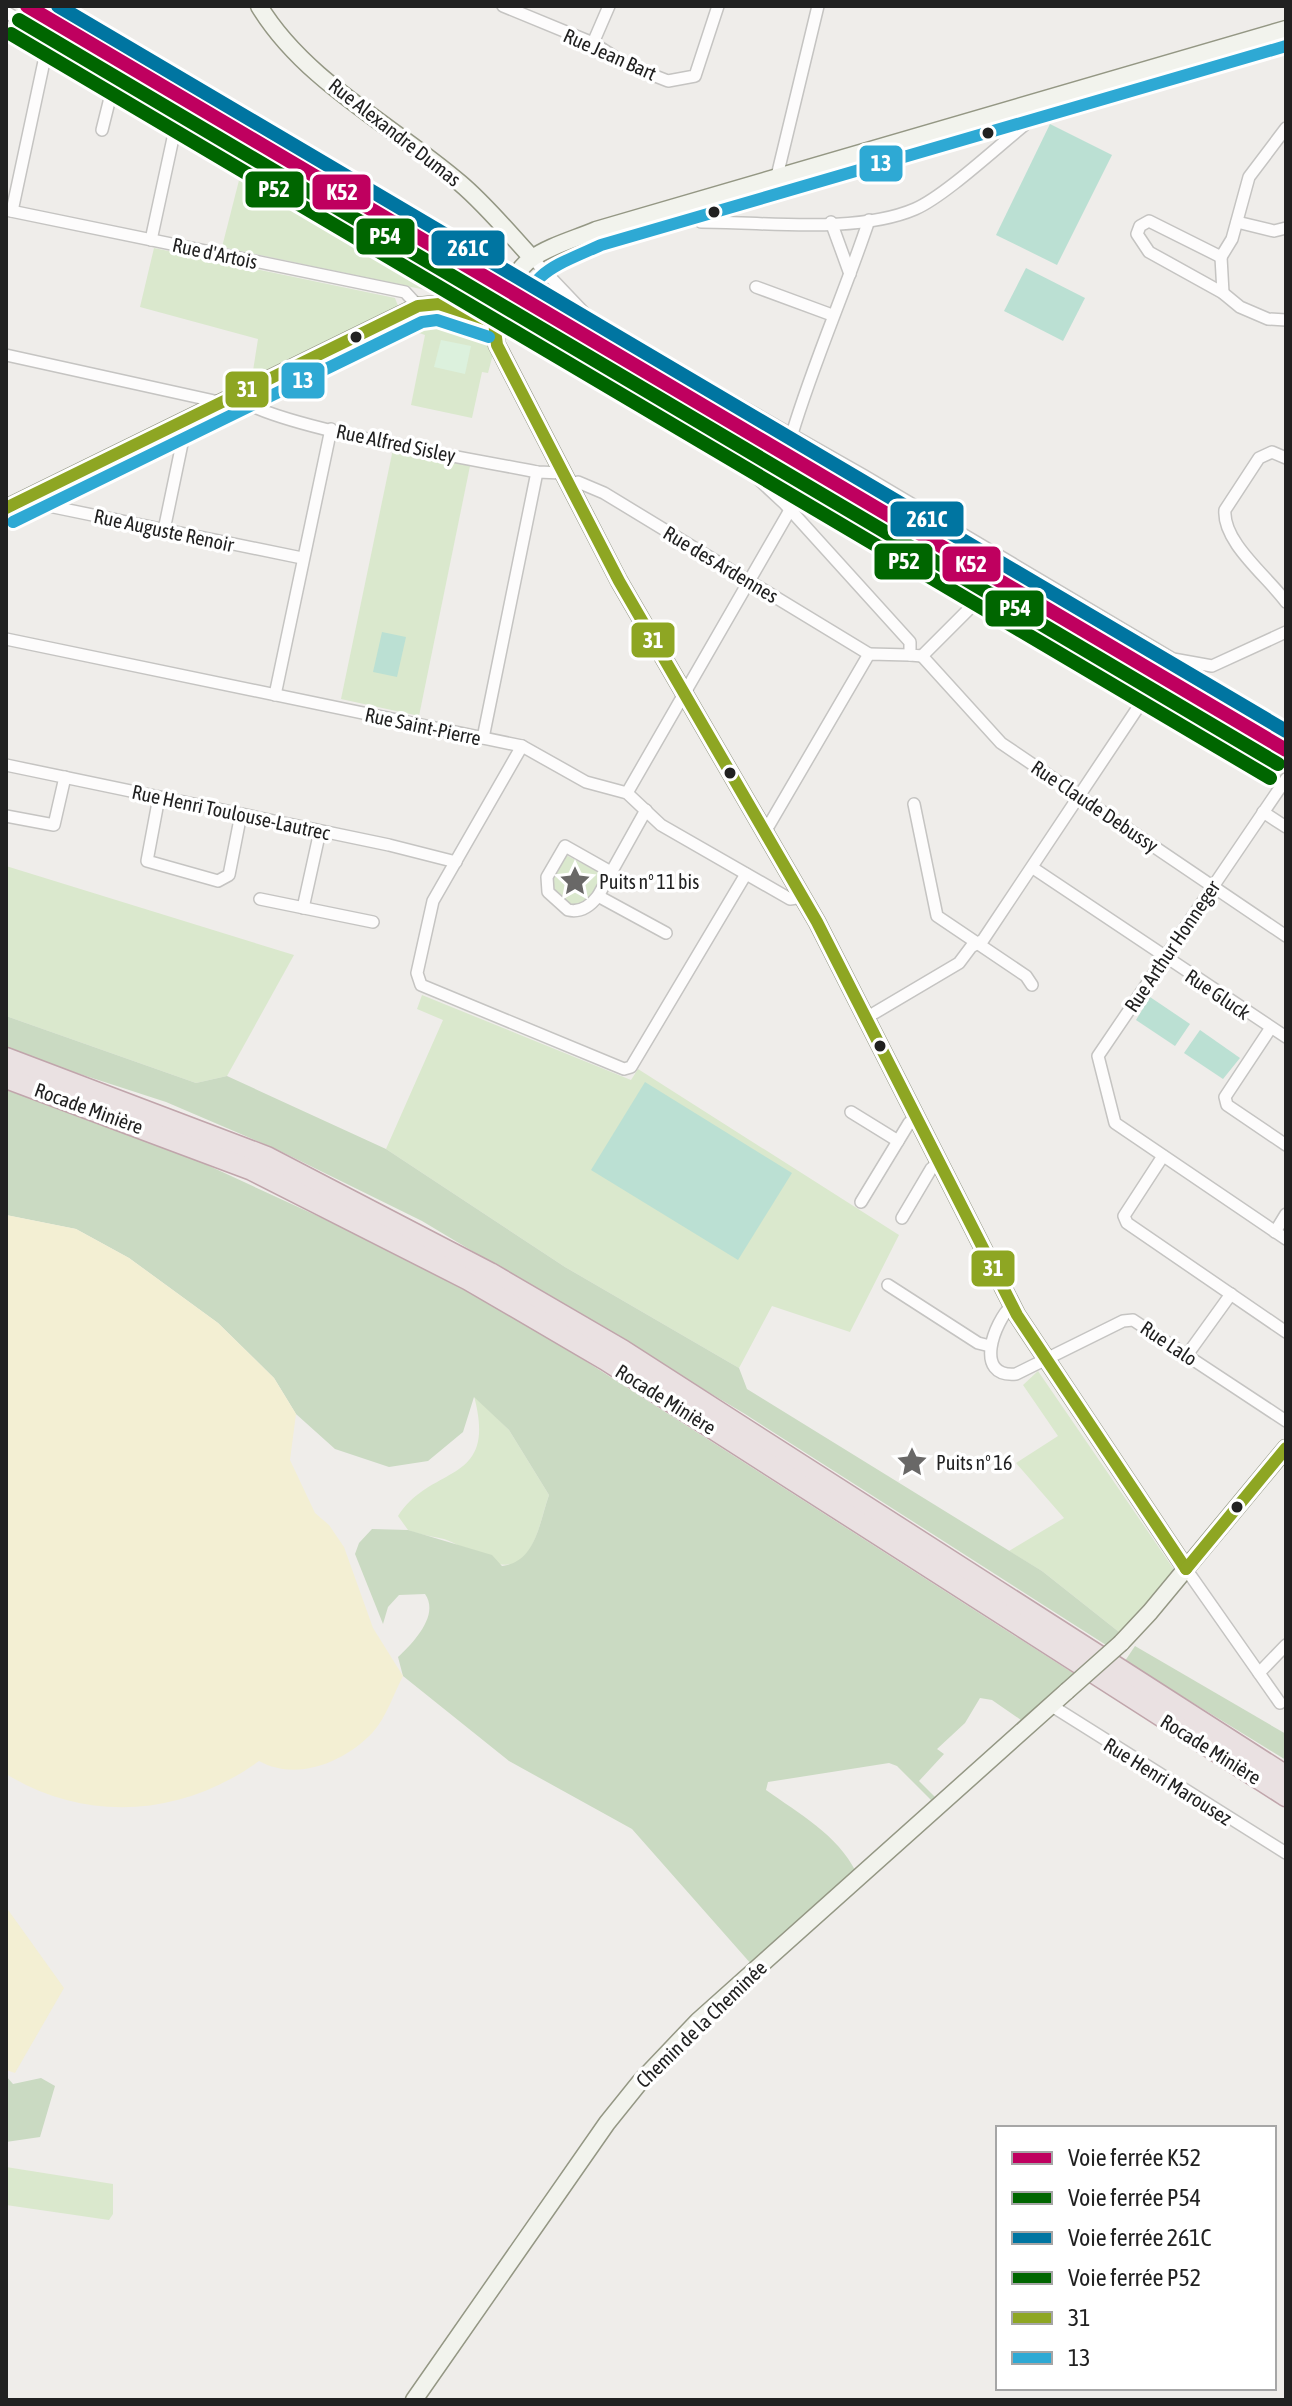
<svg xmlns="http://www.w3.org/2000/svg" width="1292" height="2406" font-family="'Asap Condensed',sans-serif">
<rect width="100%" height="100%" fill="#efedea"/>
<!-- grass -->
<g fill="#dae8cd">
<polygon points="247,149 462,274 454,296 222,247"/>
<polygon points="154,248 395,298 398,306 252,377 258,339 140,307"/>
<polygon points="421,325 485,339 493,354 488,373 482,372 472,418 411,405 425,335 419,333"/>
<polygon points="393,449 470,466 419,716 341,699"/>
<path d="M566 855 604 875C595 891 587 910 565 904 545 880 552 879 566 855Z"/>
<polygon points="6,866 294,955 227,1076 196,1083 6,1016"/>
<polygon points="422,995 631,1080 638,1069 899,1235 850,1332 772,1306 739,1368 565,1267 386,1149 443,1020 417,1009"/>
<polygon points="1038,1371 1175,1571 1119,1632 1042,1571 1009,1551 1064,1518 1016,1463 1058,1436 1023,1385"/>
<path d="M474 1396 509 1430 549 1495C542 1514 539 1537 527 1553 505 1583 469 1547 444 1539 431 1536 420 1535 408 1530L398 1516C432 1463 498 1486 474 1396Z"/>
<polygon points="6,2167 113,2184 113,2214 109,2220 6,2205"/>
</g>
<!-- forest -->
<g fill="#cadac2">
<polygon points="6,1016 196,1083 227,1076 386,1149 565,1267 739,1368 747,1389 1042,1571 1119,1632 1106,1645 745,1414 422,1221 278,1150 166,1102 6,1050"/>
<path d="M6 1090 155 1141 385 1247 512 1314 1076 1675 1021 1720 992 1700 980 1698 965 1723 937 1749 944 1754 919 1781 937 1799 934 1803 897 1766 889 1763 768 1782 766 1790C798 1813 838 1835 856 1872L752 1965 632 1829 509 1761 403 1676 398 1657C413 1643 440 1615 425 1594L399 1595 388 1607 383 1624 355 1554 359 1543 372 1529 408 1530 492 1555 502 1566C536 1562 539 1523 549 1495L509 1430 474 1397 463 1432 428 1461 389 1467 335 1449 296 1414 274 1378 218 1323 129 1258 76 1229 6 1215Z"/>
<polygon points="1135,1646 1286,1734 1286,1760 1125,1661"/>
<polygon points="6,2076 13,2084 41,2078 55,2086 40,2137 6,2142"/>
</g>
<!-- sand -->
<g fill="#f3efd3">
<path d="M6 1215 76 1229 129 1258 218 1323 274 1378 296 1414 290 1460 315 1513 329 1525 344 1547 373 1628 403 1676C394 1693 386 1718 373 1732 345 1762 297 1782 259 1761 183 1816 88 1824 6 1774Z"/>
<polygon points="6,1907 64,1988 15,2073 6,2070"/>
</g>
<!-- park -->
<polygon fill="#dcf1dd" points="441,340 471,346 465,374 434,367"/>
<!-- pitch -->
<g fill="#bbe0d3">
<polygon points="1050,124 1112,155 1057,265 996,235"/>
<polygon points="1026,268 1085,298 1063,341 1004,311"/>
<polygon points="382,632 406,637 397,677 373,672"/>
<polygon points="1150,997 1190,1024 1175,1046 1136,1020"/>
<polygon points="1200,1030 1240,1058 1223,1079 1184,1053"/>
<polygon points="645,1082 792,1173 738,1260 591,1170"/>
</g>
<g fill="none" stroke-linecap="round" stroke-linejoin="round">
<defs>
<g id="street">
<polyline points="503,6 593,43 627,65 668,81 695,76 718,6"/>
<polyline points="6,12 241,155"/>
<polyline points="593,43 609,6"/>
<polyline points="1286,128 1249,177 1232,239 1221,257 1149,221 1140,226 1137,234 1149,252 1223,293 1240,307 1268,319 1286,320"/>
<polyline points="102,130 115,78"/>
<polyline points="777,176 818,6"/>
<path d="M698 200 701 222C764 222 857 234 915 209 945 196 999 145 1027 123L1033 104"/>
<polyline points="6,210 405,292 418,306"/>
<polyline points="12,211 49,38"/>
<polyline points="831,222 850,274"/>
<polyline points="1237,222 1274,231 1286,228"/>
<polyline points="151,240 178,115"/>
<polyline points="1221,257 1223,293"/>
<polyline points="532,258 593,322 863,475 1173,659 1212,666 1286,632"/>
<polyline points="756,287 832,315"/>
<polyline points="494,322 573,352 697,422 785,504 910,642 910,655 922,656"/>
<polyline points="6,355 219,402"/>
<path d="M234 395C267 427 480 460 537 472L563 473"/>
<path d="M792 434C814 361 845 292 869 220"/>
<path d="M1286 458 1272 452 1259 458 1225 510C1222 542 1269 578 1286 602"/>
<polyline points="569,484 578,482 604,493 869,654"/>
<polyline points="29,496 39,504 302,558"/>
<polyline points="164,530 184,434 183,420"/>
<polyline points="6,639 522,746 586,782 627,793 661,825 790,899 803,897"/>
<polyline points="922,656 1001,743 1286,936"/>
<polyline points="275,695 331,429"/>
<polyline points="483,738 537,472"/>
<polyline points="522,746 433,901 417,973 421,985 624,1069 631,1067 746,874"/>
<polyline points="6,765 389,845 456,862"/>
<polyline points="1286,779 1098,1056 1115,1123 1286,1239"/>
<polyline points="627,793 790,510"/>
<polyline points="159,797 147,861 218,881 229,875 241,814"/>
<polyline points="914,804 937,916 1026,976 1032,985"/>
<polyline points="1263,812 1286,827"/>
<polyline points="6,816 54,825 65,777"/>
<polyline points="765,832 869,654 910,655"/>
<polyline points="1033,868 1286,1037"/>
<path d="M611 872 565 846 547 877 548 892 568 910C581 913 591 905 598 896L646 810"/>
<polyline points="598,896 666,933"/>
<polyline points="260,899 373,922"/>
<polyline points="303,908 320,831"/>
<polyline points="866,1018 959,963 971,947 983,940 1149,691 992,595 979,599 922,656"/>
<polyline points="1270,1029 1225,1097 1227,1105 1286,1145"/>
<polyline points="851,1112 898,1141"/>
<polyline points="1163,1156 1124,1216 1127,1223 1286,1332"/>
<polyline points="861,1202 909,1123 916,1118"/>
<polyline points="902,1218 931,1169 939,1162"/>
<polyline points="1275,1232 1286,1214"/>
<polyline points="888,1285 978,1343 990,1346"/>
<path d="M1012 1305C994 1322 973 1378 1016 1374L1123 1321 1133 1320 1286 1421"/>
<polyline points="1187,1355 1231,1294"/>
<polyline points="1186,1569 1280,1703"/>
<polyline points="1259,1673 1286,1645"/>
<polyline points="1052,1706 1286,1853"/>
</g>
<g id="secondary">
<path d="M259 6C305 82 394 126 460 183 486 205 509 233 532 258"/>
<polyline points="6,508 418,306 439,304 494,322"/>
<path d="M1186 1569 1017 1315 817 922 619 581 497 345C490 322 511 273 531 259 549 246 575 239 596 230L1286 29"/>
<polyline points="1121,1643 1150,1612 1286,1448"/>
<polyline points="414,2400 607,2123 640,2082 698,2021 1067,1691"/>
</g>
<g id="highway">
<polyline points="6,1058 267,1157 490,1273 622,1350 1286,1776"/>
<polyline points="6,1078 252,1170 469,1280 606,1360 1286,1796"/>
</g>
</defs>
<!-- street casing -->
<use href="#street" stroke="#c5c4c2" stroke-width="14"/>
<!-- secondary casing -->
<use href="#secondary" stroke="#949784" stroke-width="19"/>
<!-- highway casing -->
<use href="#highway" stroke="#c0a5ab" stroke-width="23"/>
<!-- street -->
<use href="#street" stroke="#fdfcfc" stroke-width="11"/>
<!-- secondary -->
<use href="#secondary" stroke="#f2f3ed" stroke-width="16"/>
<!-- highway -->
<use href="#highway" stroke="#eae1e2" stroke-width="20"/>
<defs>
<polyline id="secondary-bridge" points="1067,1691 1121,1643"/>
</defs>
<!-- secondary-bridge casing -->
<use href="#secondary-bridge" stroke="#949784" stroke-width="19" stroke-linecap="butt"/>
<!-- secondary-bridge -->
<use href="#secondary-bridge" stroke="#f2f3ed" stroke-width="16"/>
<defs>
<g id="bus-1">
<polyline points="494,322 497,345 619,581 817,922 1017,1315 1186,1569"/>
<polyline points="6,508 418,306 439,304 494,322"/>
<polyline points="1186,1569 1286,1448"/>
</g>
<g id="bus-2">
<path d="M508 329C537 269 543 271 601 245L1286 46"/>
<polyline points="13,522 422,322 437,320 489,337"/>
</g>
</defs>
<!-- bus-1 casing -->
<use href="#bus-1" stroke="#fff" stroke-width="18"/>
<!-- bus-2 casing -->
<use href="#bus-2" stroke="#fff" stroke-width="18"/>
<!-- bus-1 -->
<use href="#bus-1" stroke="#8ea623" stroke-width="12"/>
<!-- bus-2 -->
<use href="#bus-2" stroke="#2ea9d4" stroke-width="12"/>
<defs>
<polyline id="rail-1" points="27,6 1286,750"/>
<polyline id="rail-2" points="19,20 1278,764"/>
<polyline id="rail-3" points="58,6 1286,731"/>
<polyline id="rail-4" points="11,34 1270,778"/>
</defs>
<!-- rail-1 casing -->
<use href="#rail-1" stroke="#fff" stroke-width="20"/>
<!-- rail-2 casing -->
<use href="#rail-2" stroke="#fff" stroke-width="20"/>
<!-- rail-3 casing -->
<use href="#rail-3" stroke="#fff" stroke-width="20"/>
<!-- rail-4 casing -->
<use href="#rail-4" stroke="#fff" stroke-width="20"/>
<!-- rail-1 -->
<use href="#rail-1" stroke="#bf005f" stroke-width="14"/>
<!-- rail-2 -->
<use href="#rail-2" stroke="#060" stroke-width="14"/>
<!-- rail-3 -->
<use href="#rail-3" stroke="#0075a1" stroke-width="14"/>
<!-- rail-4 -->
<use href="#rail-4" stroke="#060" stroke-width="14"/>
</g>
<!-- icons -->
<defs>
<symbol id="sight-bare" viewBox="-9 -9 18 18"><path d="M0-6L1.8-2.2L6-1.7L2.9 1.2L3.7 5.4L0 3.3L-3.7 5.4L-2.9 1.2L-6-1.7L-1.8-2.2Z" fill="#696867" stroke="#fff" stroke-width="2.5" paint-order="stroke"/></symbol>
</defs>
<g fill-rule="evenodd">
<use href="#sight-bare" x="553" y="859" width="44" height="44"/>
<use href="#sight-bare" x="890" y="1440" width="44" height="44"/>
</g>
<!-- markers -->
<g fill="#212121" stroke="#fff" stroke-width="3">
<circle cx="988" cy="133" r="7"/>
<circle cx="714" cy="212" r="7"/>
<circle cx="356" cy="337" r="7"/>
<circle cx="730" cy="773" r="7"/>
<circle cx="880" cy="1046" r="7"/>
<circle cx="1237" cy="1507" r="7"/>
</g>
<g text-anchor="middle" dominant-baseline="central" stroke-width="7" stroke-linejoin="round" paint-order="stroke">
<!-- street labels -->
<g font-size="20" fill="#212121" stroke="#fff">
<text transform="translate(610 54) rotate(24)">Rue Jean Bart</text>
<text transform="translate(395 132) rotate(38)">Rue Alexandre Dumas</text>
<text transform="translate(215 253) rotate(12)">Rue d'Artois</text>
<text transform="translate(396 443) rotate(12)">Rue Alfred Sisley</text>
<text transform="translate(164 530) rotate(12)">Rue Auguste Renoir</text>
<text transform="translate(721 564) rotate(31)">Rue des Ardennes</text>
<text transform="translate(423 726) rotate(12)">Rue Saint-Pierre</text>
<text transform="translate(1095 806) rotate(34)">Rue Claude Debussy</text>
<text transform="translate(231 812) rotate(12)">Rue Henri Toulouse-Lautrec</text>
<text transform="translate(1172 946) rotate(-56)">Rue Arthur Honneger</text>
<text transform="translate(1218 994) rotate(34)">Rue Gluck</text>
<text transform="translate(89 1108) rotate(20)">Rocade Minière</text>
<text transform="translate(1169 1343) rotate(34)">Rue Lalo</text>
<text transform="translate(666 1399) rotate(32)">Rocade Minière</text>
<text transform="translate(1211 1749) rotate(32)">Rocade Minière</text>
<text transform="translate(1168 1781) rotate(32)">Rue Henri Marousez</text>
<text transform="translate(701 2024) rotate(-44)">Chemin de la Cheminée</text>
</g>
<!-- poi labels -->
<g font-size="20" fill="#212121" stroke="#fff" text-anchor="start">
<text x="599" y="881">Puits n° 11 bis</text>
<text x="936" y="1462">Puits n° 16</text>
</g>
</g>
<g stroke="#fff" stroke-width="3">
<rect x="858" y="144" width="46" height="39" rx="8" fill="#2ea9d4"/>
<rect x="244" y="170" width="61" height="39" rx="8" fill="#060"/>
<rect x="311" y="173" width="61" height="38" rx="8" fill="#bf005f"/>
<rect x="355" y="217" width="61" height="39" rx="8" fill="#060"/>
<rect x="430" y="229" width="76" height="38" rx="8" fill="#0075a1"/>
<rect x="280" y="361" width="46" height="39" rx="8" fill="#2ea9d4"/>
<rect x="224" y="370" width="46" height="39" rx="8" fill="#8ea623"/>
<rect x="889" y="500" width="76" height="38" rx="8" fill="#0075a1"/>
<rect x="873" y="542" width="61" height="39" rx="8" fill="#060"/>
<rect x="941" y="545" width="61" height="38" rx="8" fill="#bf005f"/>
<rect x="984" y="589" width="61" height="39" rx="8" fill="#060"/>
<rect x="630" y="621" width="46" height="38" rx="8" fill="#8ea623"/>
<rect x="970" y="1249" width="46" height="39" rx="8" fill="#8ea623"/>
</g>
<g font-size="22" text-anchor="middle" font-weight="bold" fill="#fff">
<text x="881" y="171">13</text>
<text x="274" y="197">P52</text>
<text x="342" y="200">K52</text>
<text x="385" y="244">P54</text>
<text x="468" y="256">261C</text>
<text x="303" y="388">13</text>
<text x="247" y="397">31</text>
<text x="927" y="527">261C</text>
<text x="904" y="569">P52</text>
<text x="971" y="572">K52</text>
<text x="1015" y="616">P54</text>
<text x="653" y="648">31</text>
<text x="993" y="1276">31</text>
</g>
<!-- border -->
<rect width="1292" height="2406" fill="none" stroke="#212121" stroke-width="16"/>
<!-- legend -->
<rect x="996" y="2126" width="280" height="264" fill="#ffffff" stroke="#a6a6a6" stroke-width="2"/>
<rect x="1012" y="2152" width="40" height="12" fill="#bf005f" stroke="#a6a6a6" stroke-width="2"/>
<text x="1068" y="2166" font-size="24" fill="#212121">Voie ferrée K52</text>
<rect x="1012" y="2192" width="40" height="12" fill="#006600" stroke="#a6a6a6" stroke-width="2"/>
<text x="1068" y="2206" font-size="24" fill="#212121">Voie ferrée P54</text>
<rect x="1012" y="2232" width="40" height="12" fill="#0075a1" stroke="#a6a6a6" stroke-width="2"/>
<text x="1068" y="2246" font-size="24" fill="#212121">Voie ferrée 261C</text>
<rect x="1012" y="2272" width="40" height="12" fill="#006600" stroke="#a6a6a6" stroke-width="2"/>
<text x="1068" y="2286" font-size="24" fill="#212121">Voie ferrée P52</text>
<rect x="1012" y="2312" width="40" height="12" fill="#8ea623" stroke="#a6a6a6" stroke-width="2"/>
<text x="1068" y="2326" font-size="24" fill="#212121">31</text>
<rect x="1012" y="2352" width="40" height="12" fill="#2ea9d4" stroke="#a6a6a6" stroke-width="2"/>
<text x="1068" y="2366" font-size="24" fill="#212121">13</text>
</svg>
